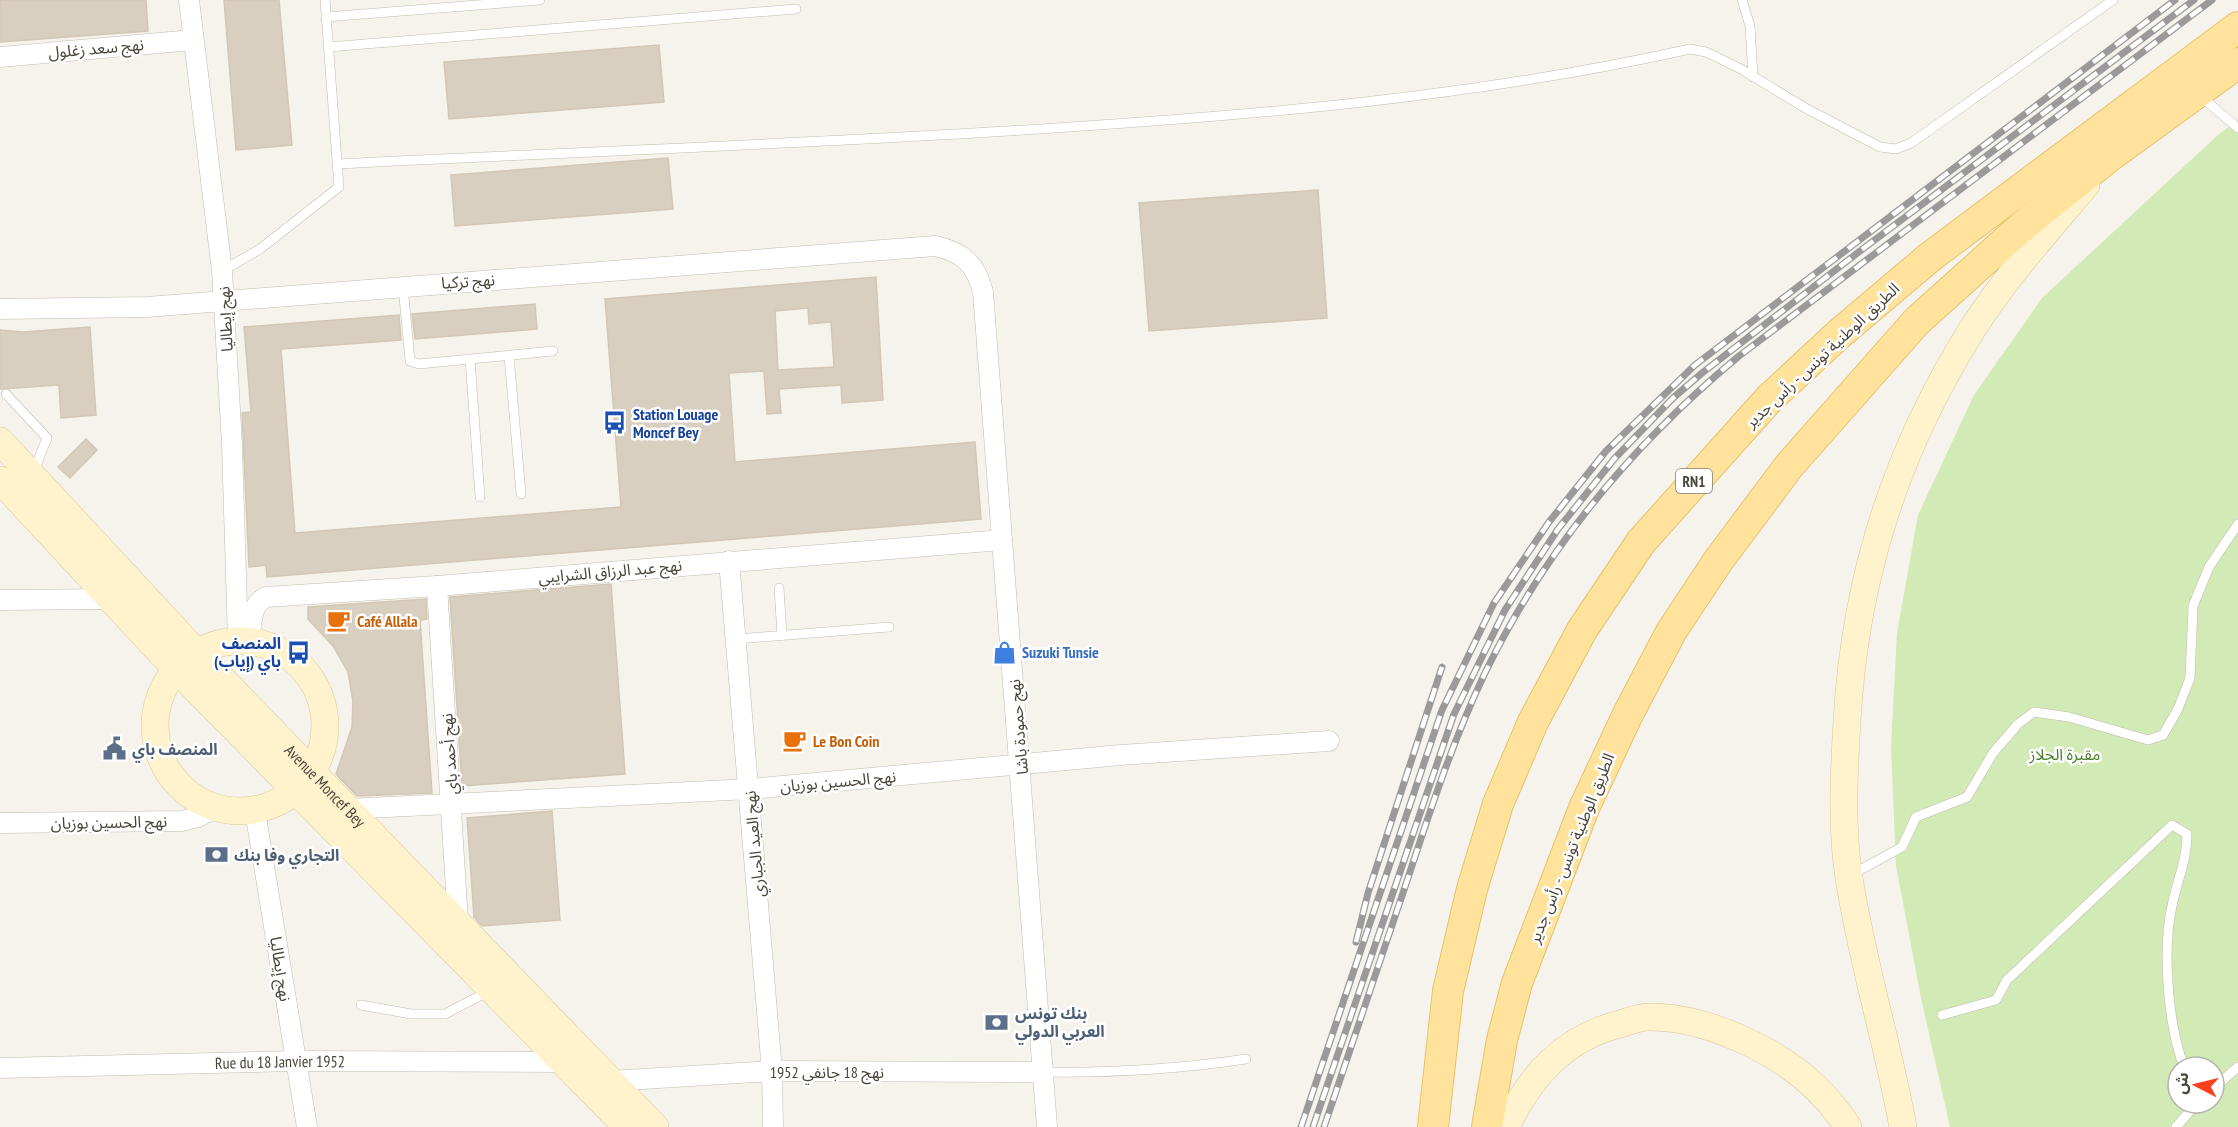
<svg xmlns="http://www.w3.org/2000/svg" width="2238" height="1127" font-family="'PT Sans Narrow','Noto Sans Arabic',sans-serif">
<rect width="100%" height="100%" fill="#f6f3ec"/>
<!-- green -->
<path fill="#d2eab5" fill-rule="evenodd" d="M2238 120V1127H1950L1921 998 1896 866 1891 746 1897 633 1918 515 1974 395 2042 298 2219 134ZM2178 1067H2214V1103H2178Z"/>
<!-- building -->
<g fill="#d8cfc1" stroke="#d3c7b4" stroke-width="1.5" fill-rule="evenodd">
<polygon points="0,0 146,0 148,31 0,42"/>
<polygon points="224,0 279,0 292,145 236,150"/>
<polygon points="659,45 664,102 449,119 444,62"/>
<polygon points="668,158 673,209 455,226 451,175"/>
<polygon points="1318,190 1327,318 1149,331 1139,203"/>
<path d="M876 277 883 400 842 403 841 385 779 389 781 413 767 414 764 371 729 373 735 462 975 442 981 519 267 577 266 565 249 567 242 413 251 412 244 327 399 315 401 340 281 349 295 533 621 507 605 299ZM808 308 809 324 831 322 834 367 778 370 775 311Z"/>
<polygon points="535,304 537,329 415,339 412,314"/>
<polygon points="90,327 96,415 61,418 59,385 0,389 0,330 23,332"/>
<polygon points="86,439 97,450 70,478 58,467"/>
<polygon points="611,584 625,774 462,786 450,597"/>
<polygon points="426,599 427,619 420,620 432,793 357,796 336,774 352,727 353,701 348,672 333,646 308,619 308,607"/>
<polygon points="552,811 560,920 482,926 474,917 467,818"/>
</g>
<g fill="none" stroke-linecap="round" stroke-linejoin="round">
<defs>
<g id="service">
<polyline points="1742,0 1750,26 1753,77"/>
<polyline points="326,17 540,0"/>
<polyline points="328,47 796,9"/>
<polyline points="2199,95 2238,128"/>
<path d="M337 164C571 152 806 144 1040 129 1257 115 1476 97 1690 49L1706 52 1741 69 1807 109 1880 147 1896 149 1911 143 2113 0"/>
<polyline points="222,271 260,249 339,187 325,0"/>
<polyline points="403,286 410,361 419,364 553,351"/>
<polyline points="509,356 521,494"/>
<polyline points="470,359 480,497"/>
<polyline points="6,394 47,438 34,471"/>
<polyline points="779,588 782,635"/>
<polyline points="736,639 889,627"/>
<polyline points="1851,875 1902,847 1916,817 1967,797 1993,753 2018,724 2034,712 2069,717 2148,740 2163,735 2178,709 2190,678 2193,606 2209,567 2238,524"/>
<polyline points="361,1005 411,1014 445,1014 489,991"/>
<path d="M1942 1015 1996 1000 2007 980 2172 825 2187 834C2187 860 2177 881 2172 906 2162 950 2168 1025 2184 1067"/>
<path d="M1044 1072C1111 1073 1179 1069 1246 1059"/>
<polyline points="2214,1088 2238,1067"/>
<polyline points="2176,1127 2197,1103"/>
</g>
<g id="minor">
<polyline points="189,0 222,271 232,445 238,640"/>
<polyline points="0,57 193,40"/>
<path d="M0 309 147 307 935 246C963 252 976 264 983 292L1047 1127"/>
<polyline points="729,561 772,1071 773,1127"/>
<polyline points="437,586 458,922"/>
<polyline points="0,600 111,599"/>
<path d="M249 640C252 625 250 604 266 597L437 586 1002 540"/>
<polyline points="347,809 750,789 1121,755 1329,741"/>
<polyline points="255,811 307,1127"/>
<polyline points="0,823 182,821 198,817 215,808"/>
<path id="s1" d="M0 1068 296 1061 562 1062"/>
<polyline points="610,1081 772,1071 1044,1072"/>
</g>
<g id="secondary">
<path id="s2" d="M0 441 196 652 655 1127"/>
<polyline points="0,480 176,669 627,1127"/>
<circle cx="240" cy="726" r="85"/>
<path d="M1506 1127C1530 1076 1564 1038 1620 1024 1630 1021 1641 1016 1651 1017 1687 1017 1721 1029 1752 1044 1791 1063 1825 1091 1848 1127"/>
<path d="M1903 1127C1888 1044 1862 962 1849 878 1841 827 1844 772 1847 721 1855 578 1896 450 1973 328 2006 277 2047 231 2086 185"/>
</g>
<g id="primary">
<polyline points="1433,1127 1448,991 1472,889 1498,804 1533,722 1582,630 1641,542 1769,399 1839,334 1930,257 2238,27"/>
<polyline points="1487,1127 1502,1040 1517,983 1584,808 1628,714 1671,632 1718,561 1789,466 1917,321 2025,224 2110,156 2238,63"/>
</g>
</defs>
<!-- service casing -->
<use href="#service" stroke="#c2bbae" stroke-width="10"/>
<!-- minor casing -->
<use href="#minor" stroke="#c2bbae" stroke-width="21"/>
<!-- secondary casing -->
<use href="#secondary" stroke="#d6c79b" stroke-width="28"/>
<!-- primary casing -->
<use href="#primary" stroke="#e6c16a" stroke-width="32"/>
<!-- service -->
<use href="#service" stroke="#fff" stroke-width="9"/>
<!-- minor -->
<use href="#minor" stroke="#fff" stroke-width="20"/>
<!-- secondary -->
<use href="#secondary" stroke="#fff3cd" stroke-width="27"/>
<!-- primary -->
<use href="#primary" stroke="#ffe39c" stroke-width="30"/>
<defs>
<g id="rail">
<polyline points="1356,942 1368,893 1442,667"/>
<polyline points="1301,1127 1442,710 1494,603 1549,522 1606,451 1695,365 2175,0"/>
<polyline points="1313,1127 1454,714 1505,610 1558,529 1615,458 1673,398 1702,373 1860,251 2194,0"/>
<path d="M1324 1127C1352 1045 1379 963 1407 881 1430 811 1453 740 1485 673 1545 549 1633 444 1739 356L2212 0"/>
</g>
</defs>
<!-- rail casing -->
<use href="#rail" stroke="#9a9a9a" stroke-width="7"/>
<!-- rail -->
<use href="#rail" stroke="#fff" stroke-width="4.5" stroke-dasharray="14" stroke-linecap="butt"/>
</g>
<!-- icons -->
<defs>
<symbol id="bus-bare" viewBox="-9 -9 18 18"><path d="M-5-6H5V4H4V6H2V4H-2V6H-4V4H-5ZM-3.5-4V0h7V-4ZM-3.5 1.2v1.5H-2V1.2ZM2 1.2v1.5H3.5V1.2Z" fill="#1a4fb4" stroke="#fff" stroke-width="2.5" paint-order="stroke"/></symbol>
<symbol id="cafe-bare" viewBox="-9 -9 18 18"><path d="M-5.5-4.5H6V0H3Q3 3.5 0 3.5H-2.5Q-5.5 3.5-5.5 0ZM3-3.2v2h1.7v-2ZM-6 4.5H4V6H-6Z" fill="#e8710a" stroke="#fff" stroke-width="2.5" paint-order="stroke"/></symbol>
<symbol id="shop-bare" viewBox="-9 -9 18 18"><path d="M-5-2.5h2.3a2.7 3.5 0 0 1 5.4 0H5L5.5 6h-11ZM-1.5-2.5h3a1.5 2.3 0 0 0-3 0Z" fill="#3f7fe0" stroke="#fff" stroke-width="2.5" paint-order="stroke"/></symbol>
<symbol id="civic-bare" viewBox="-9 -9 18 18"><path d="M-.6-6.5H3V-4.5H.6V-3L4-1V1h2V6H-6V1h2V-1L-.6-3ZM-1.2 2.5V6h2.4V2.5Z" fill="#5c6f8a" stroke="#fff" stroke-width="2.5" paint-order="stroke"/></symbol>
<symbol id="bank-bare" viewBox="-9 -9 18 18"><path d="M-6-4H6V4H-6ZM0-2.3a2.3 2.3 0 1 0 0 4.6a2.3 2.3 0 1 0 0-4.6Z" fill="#5c6f8a" stroke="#fff" stroke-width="2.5" paint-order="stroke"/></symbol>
</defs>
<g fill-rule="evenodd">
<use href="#bus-bare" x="598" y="406" width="33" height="33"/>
<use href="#cafe-bare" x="322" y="604" width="33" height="33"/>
<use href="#bus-bare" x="282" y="636" width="33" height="33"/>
<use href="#shop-bare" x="988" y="636" width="33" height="33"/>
<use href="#cafe-bare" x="778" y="724" width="33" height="33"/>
<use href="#civic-bare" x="98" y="732" width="33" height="33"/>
<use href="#bank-bare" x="200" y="838" width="33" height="33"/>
<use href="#bank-bare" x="980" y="1006" width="33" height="33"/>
</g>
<g text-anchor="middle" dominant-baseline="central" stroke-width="5" stroke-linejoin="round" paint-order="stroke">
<!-- shield labels -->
<rect fill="#fff" stroke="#817c74" stroke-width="1.5" x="1676" y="469" width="36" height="24" rx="4.5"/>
<g font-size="15" font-weight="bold" fill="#4b4439">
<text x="1694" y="481">RN1</text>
</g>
<!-- street labels -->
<g font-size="16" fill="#4b4439" stroke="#fff">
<text transform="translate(96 48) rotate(-5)">نهج سعد زغلول</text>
<text transform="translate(468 281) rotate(-4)">نهج تركيا</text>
<text transform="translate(225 319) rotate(-93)">نهج إيطاليا</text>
<text transform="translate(1822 355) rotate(-43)">الطريق الوطنية تونس - رأس جدير</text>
<text transform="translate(610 571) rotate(-5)">نهج عبد الرزاق الشرايبي</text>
<text transform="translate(1018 727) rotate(-95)">نهج حمودة باشا</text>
<text transform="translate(449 754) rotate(-94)">نهج أحمد باي</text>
<text transform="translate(838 781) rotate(-5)">نهج الحسين بوزيان</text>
<text stroke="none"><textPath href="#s2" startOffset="474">Avenue Moncef Bey</textPath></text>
<text transform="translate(109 822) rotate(-1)">نهج الحسين بوزيان</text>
<text transform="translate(754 844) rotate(-95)">نهج العيد الجباري</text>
<text transform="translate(1571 848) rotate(-68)">الطريق الوطنية تونس - رأس جدير</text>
<text transform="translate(281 969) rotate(81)">نهج إيطاليا</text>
<text stroke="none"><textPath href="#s1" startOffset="280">Rue du 18 Janvier 1952</textPath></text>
<text x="827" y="1072">نهج 18 جانفي 1952</text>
</g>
<!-- transit labels -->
<g font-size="16" font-weight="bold" fill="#164399" stroke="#fff" text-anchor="start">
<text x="633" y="414">Station Louage<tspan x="633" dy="18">Moncef Bey</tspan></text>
<text x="281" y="643" text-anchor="end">المنصف<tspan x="281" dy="18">باي (إياب)</tspan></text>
</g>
<!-- food labels -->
<g font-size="16" font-weight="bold" fill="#c56008" stroke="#fff" text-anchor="start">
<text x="357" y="621">Café Allala</text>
<text x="813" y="741">Le Bon Coin</text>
</g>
<!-- shop labels -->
<g font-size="16" font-weight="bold" fill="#366cbe" stroke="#fff" text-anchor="start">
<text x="1022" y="652">Suzuki Tunsie</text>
</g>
<!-- service labels -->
<g font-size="16" font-weight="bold" fill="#4e5e75" stroke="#fff" text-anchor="start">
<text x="132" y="749">المنصف باي</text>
<text x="234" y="855">التجاري وفا بنك</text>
<text x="1015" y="1013">بنك تونس<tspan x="1015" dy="18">العربي الدولي</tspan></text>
</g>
<!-- park labels -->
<g font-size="16" fill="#4a7f2a" stroke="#fff">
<text x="2065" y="754">مقبرة الجلاز</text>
</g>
</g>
<!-- north arrow -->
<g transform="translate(2196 1085) rotate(277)"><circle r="28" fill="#ffffff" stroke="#b7b4b0" stroke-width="1.5"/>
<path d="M0-4.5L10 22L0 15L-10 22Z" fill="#fc3f1d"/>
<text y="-9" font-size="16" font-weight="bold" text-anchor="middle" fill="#4b4439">ش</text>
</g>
</svg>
